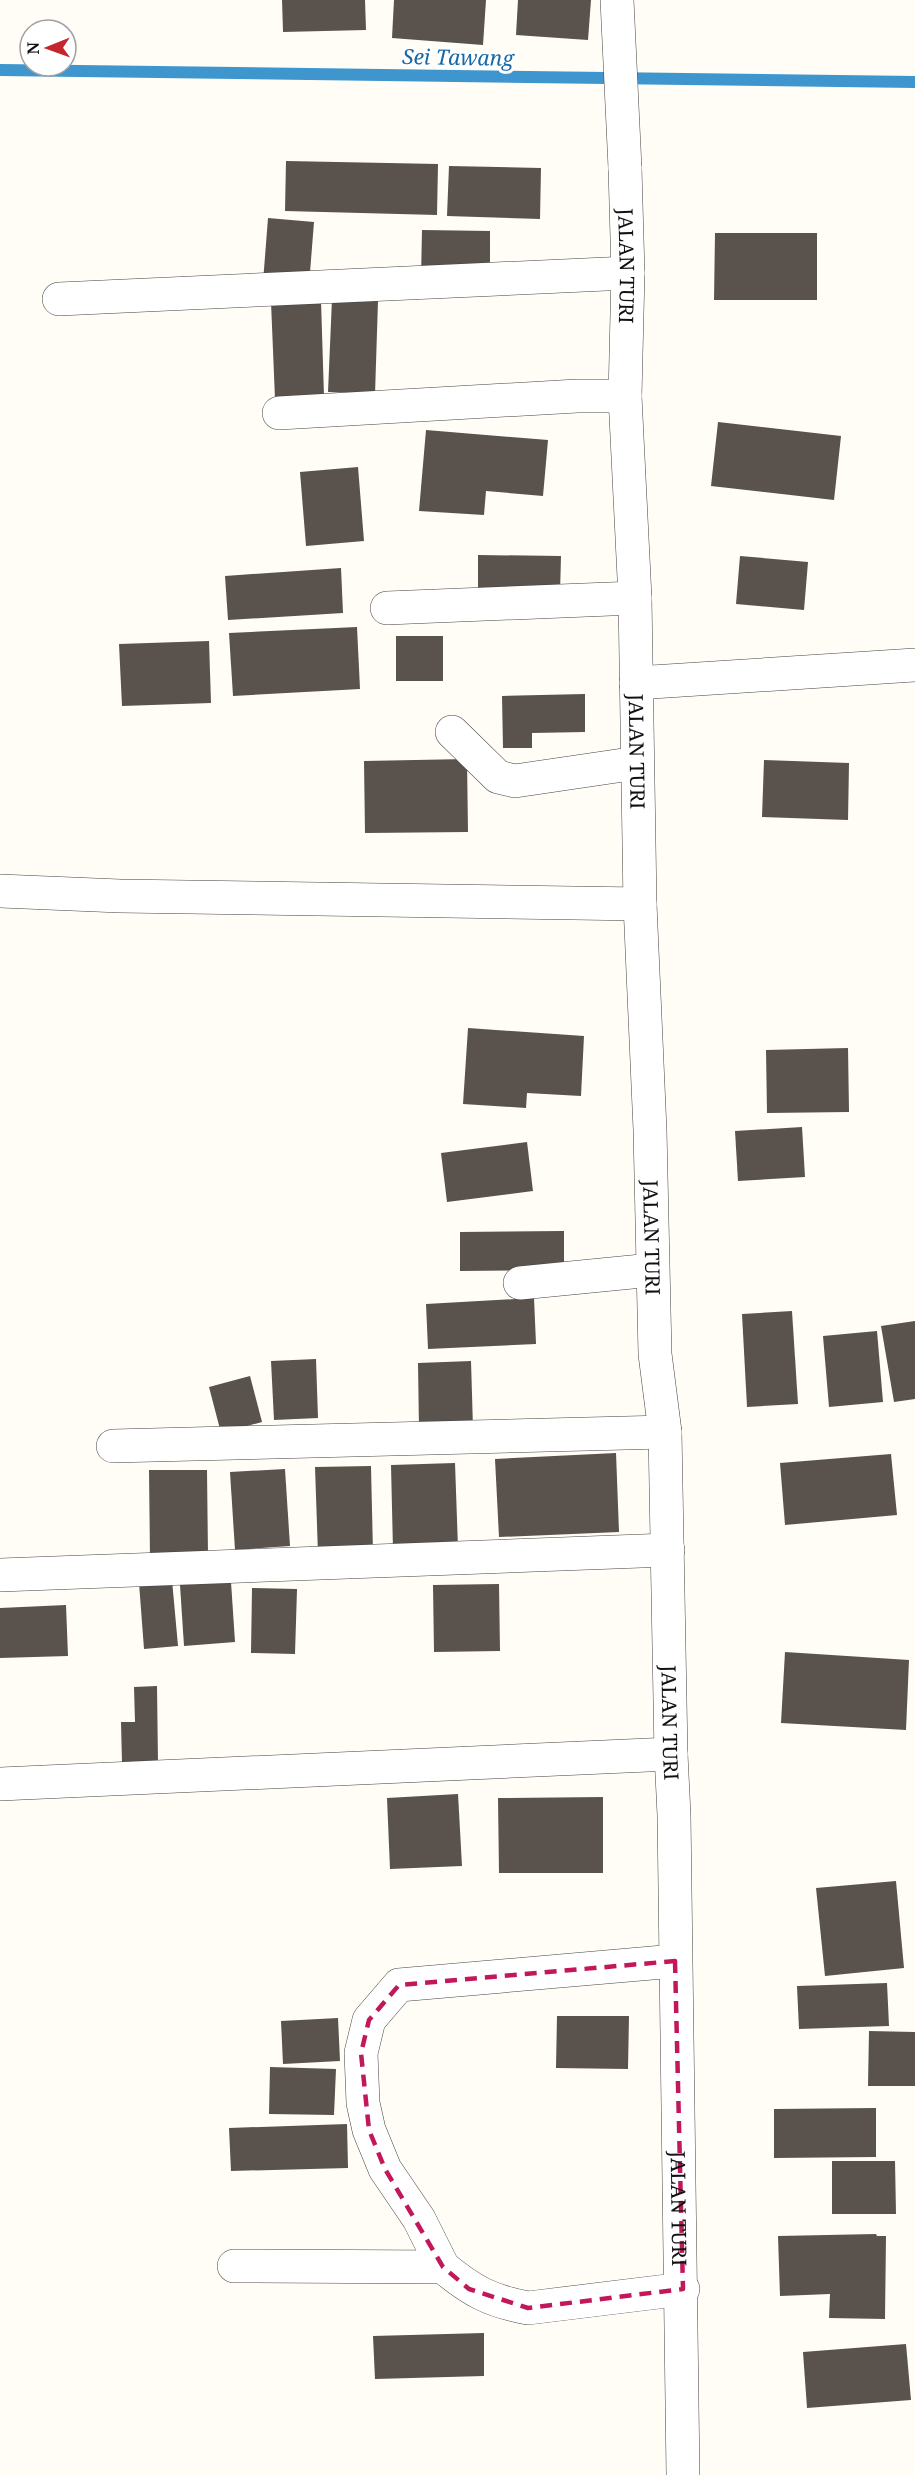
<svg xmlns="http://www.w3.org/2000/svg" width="915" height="2475" font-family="'Noto Serif',serif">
<rect width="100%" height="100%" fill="#fffdf5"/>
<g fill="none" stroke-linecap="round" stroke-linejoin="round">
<!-- stream -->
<polyline stroke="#3f96cf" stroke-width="12" points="0,70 915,82"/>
</g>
<!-- building -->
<g fill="#5a524d">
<polygon points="282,0 365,0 366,30 283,32"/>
<polygon points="394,0 486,0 483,45 392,38"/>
<polygon points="518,0 591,0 588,40 516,35"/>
<polygon points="286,161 438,164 437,215 285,211"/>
<polygon points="449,166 541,168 540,219 447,216"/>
<polygon points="268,218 314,222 309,285 263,282"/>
<polygon points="422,230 490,231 490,278 421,278"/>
<polygon points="715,233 817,233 817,300 714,300"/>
<polygon points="332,299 378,301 375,394 328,392"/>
<polygon points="321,301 324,397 275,399 271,302"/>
<polygon points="718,422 841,436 834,500 711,486"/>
<polygon points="426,430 548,440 543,496 486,491 484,515 419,511"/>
<polygon points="358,467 364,541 306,546 300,472"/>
<polygon points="478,555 561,556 560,594 478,593"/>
<polygon points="740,556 808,562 804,610 736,604"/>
<polygon points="341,568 343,613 228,620 225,576"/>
<polygon points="357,627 360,689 233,696 229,633"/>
<rect x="396" y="636" width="47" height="45"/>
<polygon points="209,641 211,703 122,706 119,644"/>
<polygon points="585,694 585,732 532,733 532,748 503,748 502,696"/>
<polygon points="467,759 468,832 365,833 364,761"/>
<polygon points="764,760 849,763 848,820 762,817"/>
<polygon points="468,1028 584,1036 581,1096 527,1093 526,1108 463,1104"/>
<polygon points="848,1048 849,1112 767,1113 766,1050"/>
<polygon points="802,1127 805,1177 738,1181 735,1131"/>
<polygon points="527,1142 533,1191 447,1202 441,1153"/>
<polygon points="564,1231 564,1270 460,1271 460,1232"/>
<polygon points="534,1298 536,1344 428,1349 426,1304"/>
<polygon points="792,1311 798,1404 747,1407 742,1314"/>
<polygon points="915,1321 915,1399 894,1402 881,1326"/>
<polygon points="877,1331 883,1402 829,1407 823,1336"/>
<polygon points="316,1359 318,1418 274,1420 271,1361"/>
<polygon points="471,1361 473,1428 419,1429 418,1363"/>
<polygon points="250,1376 262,1422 221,1433 209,1387"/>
<polygon points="616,1453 619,1532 499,1537 495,1459"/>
<polygon points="891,1454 897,1515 785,1525 780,1463"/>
<polygon points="455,1463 458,1548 393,1550 391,1465"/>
<polygon points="371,1466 373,1553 318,1554 315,1467"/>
<polygon points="285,1469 290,1546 235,1550 230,1472"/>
<polygon points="149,1470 207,1470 208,1556 150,1557"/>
<polygon points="172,1580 178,1646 144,1649 139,1583"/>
<polygon points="231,1582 235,1642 184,1646 180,1585"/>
<polygon points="499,1584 500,1651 434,1652 433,1585"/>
<polygon points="252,1588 297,1589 295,1654 251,1653"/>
<polygon points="66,1605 68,1656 0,1658 0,1608"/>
<polygon points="785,1652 909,1660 906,1730 781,1723"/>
<polygon points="157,1686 158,1763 122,1763 121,1722 135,1722 134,1687"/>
<polygon points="458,1794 462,1866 390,1869 387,1798"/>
<polygon points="603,1797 603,1873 499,1873 498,1798"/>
<polygon points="896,1881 904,1968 825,1976 816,1888"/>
<polygon points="887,1983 889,2026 799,2029 797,1986"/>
<polygon points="557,2016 629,2016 628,2069 556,2068"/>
<polygon points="338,2018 340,2061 283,2064 281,2021"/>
<polygon points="869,2031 915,2032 915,2086 868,2086"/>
<polygon points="270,2067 336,2069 334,2115 269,2114"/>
<polygon points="876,2108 876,2157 774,2158 774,2109"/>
<polygon points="347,2124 348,2168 231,2171 229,2128"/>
<polygon points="832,2161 895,2161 896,2214 832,2214"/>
<polygon points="876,2234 877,2236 886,2236 885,2319 829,2318 830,2294 780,2296 778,2236"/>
<polygon points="484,2333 484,2376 375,2379 373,2336"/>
<polygon points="906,2344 911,2400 807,2408 803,2352"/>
</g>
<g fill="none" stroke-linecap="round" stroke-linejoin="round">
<defs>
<g id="minor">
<path id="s1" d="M625 168 628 273 625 396 635 598 640 904 650 1130 655 1354 665 1432 671 1754 674 1815 683 2475"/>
<polyline points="59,299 628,273"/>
<polyline points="279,413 577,396 625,396"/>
<polyline points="387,608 635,598"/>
<polyline points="636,683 915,665"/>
<polyline points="452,732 498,777 515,781 637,763"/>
<polyline points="0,891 120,896 640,904"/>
<polyline points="520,1283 652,1270"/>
<polyline points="113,1446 665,1432"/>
<polyline points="0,1575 668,1550"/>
<polyline points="0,1784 671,1754"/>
<path d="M234 2266 443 2267C472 2291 490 2301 528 2308L683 2289"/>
<polyline points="443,2267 419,2219 385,2169 369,2130 363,2103 361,2053 369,2020 399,1985 675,1961"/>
</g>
<polyline id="tertiary" points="617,0 625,168"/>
</defs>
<!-- minor casing -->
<use href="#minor" stroke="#444" stroke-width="34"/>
<!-- tertiary casing -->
<use href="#tertiary" stroke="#444" stroke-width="34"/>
<!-- minor -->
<use href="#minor" stroke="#fff" stroke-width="33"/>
<!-- tertiary -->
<use href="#tertiary" stroke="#fff" stroke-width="33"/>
</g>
<!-- marked area -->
<path fill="none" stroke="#c2185b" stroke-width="4.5" stroke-dasharray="12 8" stroke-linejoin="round" d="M675 1961 683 2289 528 2308 469 2289 443 2267 385 2169 369 2130 361 2053 369 2020 399 1985Z"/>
<g text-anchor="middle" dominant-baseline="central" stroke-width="6" stroke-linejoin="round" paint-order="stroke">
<!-- street labels -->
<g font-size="20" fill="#111" stroke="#fff">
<text stroke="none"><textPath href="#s1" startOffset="98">JALAN TURI</textPath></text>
<text stroke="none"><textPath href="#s1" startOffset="584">JALAN TURI</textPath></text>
<text stroke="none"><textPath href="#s1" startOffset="1070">JALAN TURI</textPath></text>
<text stroke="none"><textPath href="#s1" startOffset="1556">JALAN TURI</textPath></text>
<text stroke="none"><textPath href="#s1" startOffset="2042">JALAN TURI</textPath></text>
</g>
<!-- water labels -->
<g font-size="21" font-style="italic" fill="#1768a6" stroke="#fff">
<text transform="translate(458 57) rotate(1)">Sei Tawang</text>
</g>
</g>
<!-- north arrow -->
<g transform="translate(48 48) rotate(269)"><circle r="28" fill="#ffffff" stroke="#a0a0a0" stroke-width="1.5"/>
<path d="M0-4.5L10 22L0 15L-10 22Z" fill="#c4262e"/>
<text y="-9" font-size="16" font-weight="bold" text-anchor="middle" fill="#111111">N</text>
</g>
</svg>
